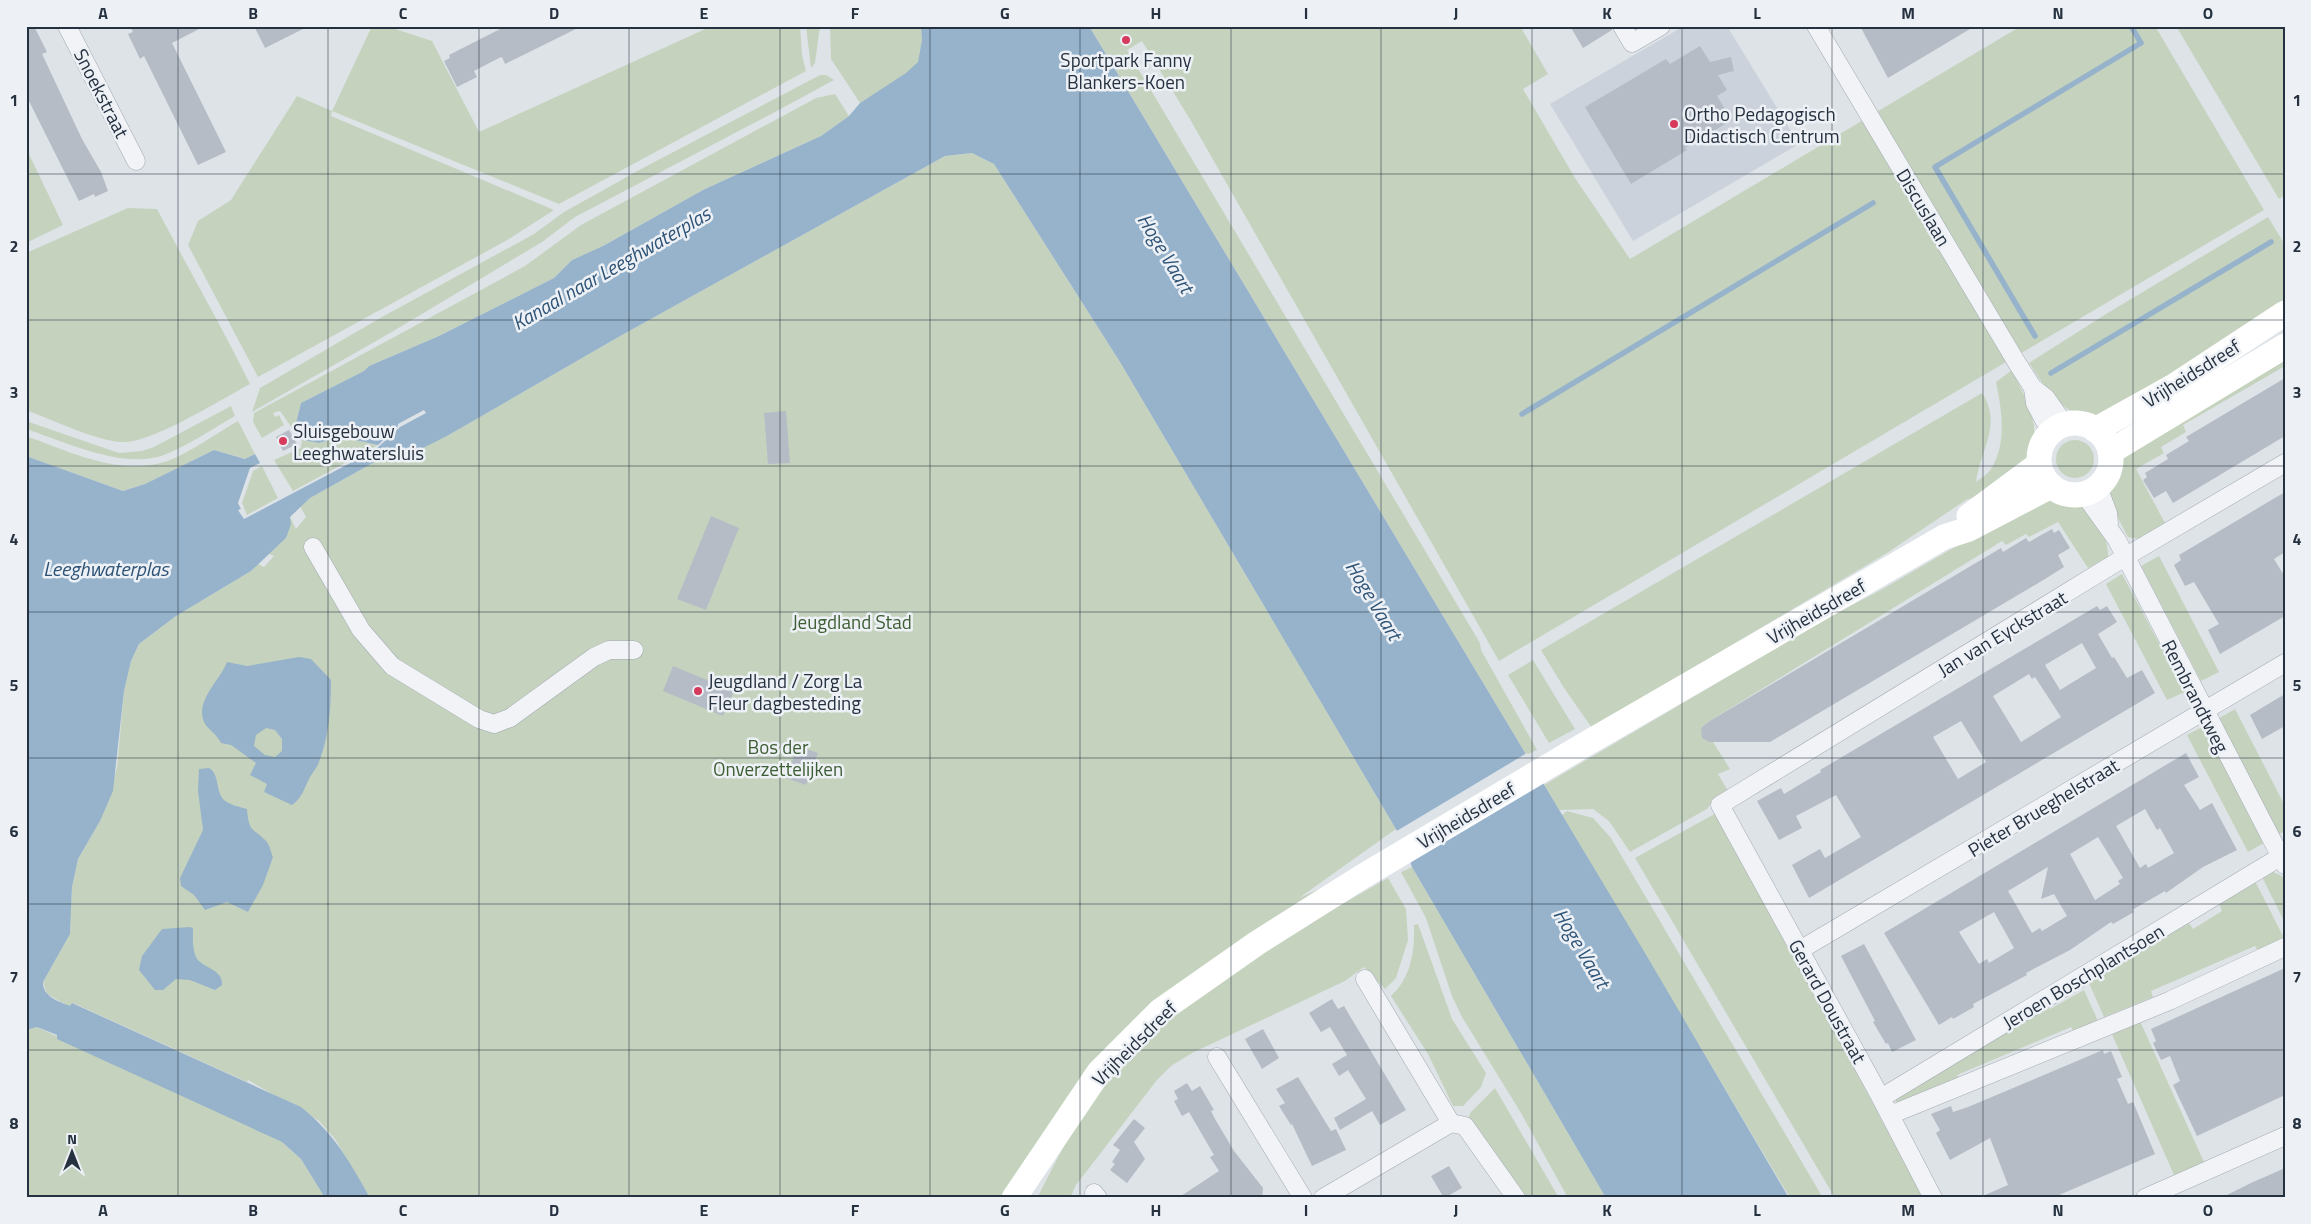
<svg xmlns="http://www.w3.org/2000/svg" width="2311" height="1224" font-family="'Titillium Web',sans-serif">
<rect width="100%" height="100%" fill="#dee3e8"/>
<!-- built -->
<polygon fill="#ccd2db" points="1684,26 1727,26 1799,144 1633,241 1550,104"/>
<!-- green -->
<g fill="#c5d3be">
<polygon points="372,26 386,26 432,41 479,132 712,26 800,26 802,55 806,71 559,204 332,111 331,116 554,210 509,239 258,377 188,245 198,221 231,200 297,96 332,111"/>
<polygon points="806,26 820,26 815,63 811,68"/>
<path d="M830 26H921C922 36 924 52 918 62 912 73 872 95 860 103L831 59Z"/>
<polygon points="1089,26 1520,26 1548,74 1523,89 1575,178 1630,259 2021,26 2155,26 2264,210 1499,661 1191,121 1142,41 1127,50 1480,643 1481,650 1537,750 1526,755"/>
<polygon points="2176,26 2285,26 2285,195 2279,199"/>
<polygon points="820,75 826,75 834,80 775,112 575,217 542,242 390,333 252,412 260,388 382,317 534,234 564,212 641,169"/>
<polygon points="835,94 849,116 821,136 703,190 601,247 572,260 554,278 439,336 369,366 364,371 301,403 294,431 280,411 273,413 275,417 279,415 284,425 262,438 253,422 254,413 525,266 581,225 816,98"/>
<polygon points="26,148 63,225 26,243"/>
<polygon points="972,153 994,164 1120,362 1396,829 1299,898 1351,875 1184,980 1005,1198 370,1198 335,1139 319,1121 248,1080 247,1082 73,1003 70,1007 47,994 43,982 70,934 72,887 78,859 100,821 117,768 124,691 131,661 139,644 176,616 251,571 258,564 264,567 274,556 269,554 286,538 290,517 296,529 306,517 300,506 310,498 380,459 412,451 447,436 622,335 945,156"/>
<path d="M128 208 157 209C188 268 221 325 250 384 222 399 149 445 121 442 94 440 53 420 26 410V253Z"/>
<path d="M2268 217 2285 245V302L2207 357 2097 417C2062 417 2047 390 2029 363L2106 314Z"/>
<polygon points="2285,349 2285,366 2183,425 2186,432 2161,447 2164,453 2136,469 2165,523 2140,539 2128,537 2110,503 2109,494 2119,460"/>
<path d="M2012 370 2028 403 2034 425V434L2026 461 1983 494 1966 500 1887 553 1592 728 1564 688 1541 650 1982 393C2003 425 1980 450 1976 482 1981 478 1988 474 1991 469 2007 443 2002 411 1996 382Z"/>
<path d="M231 406 235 416C212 429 189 445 164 455 123 470 66 442 26 429V421L119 453 142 451 154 447Z"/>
<path d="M238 421 255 454 246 459 214 450 145 484 123 491 26 456V436C71 452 120 477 168 461 189 453 217 433 238 421Z"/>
<polygon points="341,437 378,445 293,491 274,460 301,448 302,439 319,443"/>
<circle cx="2075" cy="459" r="19"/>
<polygon points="262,466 278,498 247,515 242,503 253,471"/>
<path d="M2049 495C2059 499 2074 501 2082 507 2097 519 2109 538 2108 557L2088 568 2058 522 2029 537 2026 534 2006 545 2002 541 1708 722 1701 728 1703 739 1713 742 1730 769 1718 774 1728 791 1714 799 1707 809 1630 852 1609 821 1593 809 1559 810 1544 785 1827 618 1881 590 2022 508Z"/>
<polygon points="2159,556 2219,672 2201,681 2141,566"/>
<polygon points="2122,574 2185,692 2167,700 2106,584"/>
<polygon points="1533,660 1575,729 1549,743 1508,675"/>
<polygon points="2235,709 2285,806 2285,831 2277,835 2216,720"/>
<polygon points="2204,726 2264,843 2248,852 2187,735"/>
<polygon points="1567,811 1593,818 1611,838 1823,1198 1790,1198 1562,815"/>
<polygon points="1718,812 1923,1198 1835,1198 1635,858"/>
<polygon points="1412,867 1606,1198 1568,1198 1521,1113 1462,1017 1452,996 1426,918 1401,872"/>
<polygon points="2273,872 2282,876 2285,881 2285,923 2262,877"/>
<polygon points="1388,878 1406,909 1408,940 1396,978 1385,989 1364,967 1345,981 1192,1053 1171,1066 1157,1080 1076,1185 1070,1198 1037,1198 1088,1099 1118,1059 1253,955"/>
<polygon points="2255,881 2284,938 2258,951 2255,946 2151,991 2153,997 2104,1017 2088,981 2189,923 2193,929 2222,911 2219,904"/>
<path d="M1418 924 1452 1019 1486 1073 1481 1087 1463 1106H1453L1428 1054 1391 996C1411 978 1415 951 1414 925Z"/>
<polygon points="2084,990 2098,1021 2074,1032 2071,1027 1957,1075 1959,1080 1899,1104 1896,1102 1896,1098 2047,1005 2050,1009"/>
<polygon points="2139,1019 2204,1162 2174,1175 2111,1032"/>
<polygon points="37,1027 282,1142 301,1159 325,1198 26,1198 26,1030"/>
<polygon points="1495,1088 1559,1198 1527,1198 1469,1117 1470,1113"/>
</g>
<!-- water -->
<g fill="#96b3cb" fill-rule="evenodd">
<path d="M921 26H1089L1645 953 1789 1198H1606L1412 867 1403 841 1120 362 994 164 972 153 945 156 622 335 447 436 413 453 412 451 380 459 310 498 290 517 291 524 286 538 251 571 176 616 139 644 131 661 124 691 113 791 100 821 78 859 72 887 70 934 43 982C43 997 58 1001 70 1006L72 1003 301 1107C334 1133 350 1162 370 1198H325L301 1159 282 1142 57 1039V1035L37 1027 26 1030V456L123 491 145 484 214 450 245 459 255 454 260 463 250 468 238 503 241 509 238 510 244 519 375 450 400 427 426 413 424 410 398 424V426L378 445 341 437 319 443 298 439 294 431 301 403 364 371 369 366 439 336 554 278 572 260 603 246 703 190 821 136 849 116 860 103 906 73 918 62 922 40Z"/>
<path d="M299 657 311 659 331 680C331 708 329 736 319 762 317 768 312 773 309 779 304 789 302 798 292 805L264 792 267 784 250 775 256 763 231 745 221 743C217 734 207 729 204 722 195 700 220 681 227 662L247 666ZM266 728 275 730 282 739V751L275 757 265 755 254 746 256 735Z"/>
<path d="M209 768C220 774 215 791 224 800 230 805 240 807 247 809 249 835 254 827 267 842 270 846 271 853 273 857L263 885 248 912 227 902 205 910 194 895 181 886 180 878 203 830 198 791 199 769Z"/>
<path d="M190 927 193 928C193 937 192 948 196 957 201 968 224 969 222 985L215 990 190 980 176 979 163 990H155L139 970 142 956 162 929Z"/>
</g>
<!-- pier -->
<polygon fill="#dee3e8" points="1527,753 1545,782 1401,842 1395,832"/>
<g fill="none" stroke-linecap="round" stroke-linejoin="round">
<!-- stream -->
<g stroke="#96b3cb" stroke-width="5.5">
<polyline points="2035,336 1935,167 2141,43 2131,26"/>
<polyline points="2051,373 2271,242"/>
<polyline points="1522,414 1873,203"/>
</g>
</g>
<!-- building -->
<g fill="#b5bcc6" fill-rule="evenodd">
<polygon points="26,26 34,26 47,52 42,54 82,139 101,172 108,191 95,197 94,194 79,201 26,95"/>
<polygon points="130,26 205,26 172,43 226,152 198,165 144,56 140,59 128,34 133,32"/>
<polygon points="254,26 309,26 265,48"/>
<polygon points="506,26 582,26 505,64 502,57 499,58 474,71 477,77 457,87 444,61 450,58 449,55"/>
<polygon points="1570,26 1611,26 1612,30 1583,48"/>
<polygon points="1860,26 1975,26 1888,78"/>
<polygon points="1700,46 1710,62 1731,57 1734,71 1718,75 1727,90 1717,96 1732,120 1685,148 1687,150 1631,184 1585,107 1666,59 1670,64"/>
<polygon points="2285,378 2285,436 2173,503 2166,491 2154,498 2143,480 2147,477 2145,473 2168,459 2166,455 2189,441 2186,437"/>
<polygon points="786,411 790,463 768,464 764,413"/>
<polygon points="289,430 297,444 283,451 276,437"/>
<polygon points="2285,492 2285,552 2274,559 2285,577 2285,616 2220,654 2208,630 2219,624 2194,582 2185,586 2174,565 2181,560 2179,555"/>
<polygon points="711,516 739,528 706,610 677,599"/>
<polygon points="2052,529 2054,533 2059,530 2070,548 2058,555 2064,567 2045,579 1770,742 1709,742 1702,738 1701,728 1708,722 2001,548 2003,552 2026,538 2029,542"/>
<path d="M2097 606 2100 610 2107 606 2117 622 2098 634 2112 658 2114 657 2127 678 2142 670 2155 693 1809 898 1792 865 1820 849 1825 858 1861 837 1836 795 1796 816 1802 828 1779 840 1757 801 1781 788 1784 794 1821 772 1820 770ZM2082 643 2096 668 2060 690 2045 665ZM2029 674 2032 679 2035 677 2061 717 2021 742 1993 696ZM1961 721 1986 762 1958 779 1933 737Z"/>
<polygon points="673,666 734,691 723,716 663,691"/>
<polygon points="2285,694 2285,726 2262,739 2250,715"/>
<polygon points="798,746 818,753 806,785 786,778"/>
<path d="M2186 753 2199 777 2184 785 2200 810 2212 803 2237 850 2203 867 2166 893 2165 891 2132 910 2134 912 2113 924 2111 922 2070 950 2026 973 2027 975 1973 1004 1974 1007 1953 1019 1952 1017 1939 1025 1884 933ZM2145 809 2157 830 2160 828 2174 853 2148 868 2146 864 2140 868 2116 826ZM2098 837 2123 878 2118 881 2120 884 2095 900 2070 854ZM2048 867 2041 899 2054 894 2067 916 2042 931 2040 928 2032 933 2008 891ZM1994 912 2014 948 1989 963 1987 959 1979 964 1959 932Z"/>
<polygon points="1864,944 1916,1040 1892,1052 1888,1043 1886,1044 1873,1022 1875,1021 1841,956"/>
<polygon points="2285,968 2285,1095 2197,1136 2173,1085 2180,1081 2170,1056 2161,1060 2153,1043 2156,1041 2151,1029"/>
<polygon points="1332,999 1338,1009 1344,1006 1406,1110 1380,1125 1372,1111 1340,1130 1334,1118 1366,1099 1348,1070 1339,1076 1332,1064 1347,1055 1330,1027 1321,1032 1309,1013"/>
<polygon points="1263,1029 1279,1058 1262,1069 1245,1039"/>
<polygon points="2103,1050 2104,1054 2111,1051 2122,1077 2117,1079 2128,1104 2133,1102 2155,1154 2052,1198 1978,1198 2008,1185 1990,1138 1950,1160 1936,1133 1940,1130 1931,1114 1951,1106 1953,1112 1968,1107"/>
<polygon points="1298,1077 1331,1131 1336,1129 1346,1150 1312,1166 1292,1124 1291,1125 1279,1106 1285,1103 1276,1089"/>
<polygon points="1187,1083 1192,1091 1200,1086 1214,1110 1211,1111 1215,1119 1234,1151 1263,1188 1262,1198 1178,1198 1219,1171 1210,1157 1214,1155 1189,1112 1182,1116 1174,1101 1178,1099 1174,1091"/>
<polygon points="1134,1119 1145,1128 1134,1142 1145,1159 1127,1183 1110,1170 1115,1164 1112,1162 1120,1150 1113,1145"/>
<polygon points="1449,1166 1462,1188 1444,1198 1431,1176"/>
<polygon points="2285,1168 2285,1198 2221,1198 2251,1183"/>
</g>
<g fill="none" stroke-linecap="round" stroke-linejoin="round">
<defs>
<g id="street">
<polyline points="67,26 136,161"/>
<polyline points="1622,26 1632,43 1661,26"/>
<polyline points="1816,26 2017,363 2033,388 2046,398 2065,425"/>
<polyline points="2033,388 2035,403 2051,433"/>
<polyline points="2098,487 2108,513 2109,523"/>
<polyline points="2084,494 2117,540 2285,865"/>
<polyline points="313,547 361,630 392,666 479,719 494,724 510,718 594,657 609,650 634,650"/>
<polyline points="1800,950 2285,663"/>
<polyline points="1217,1057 1303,1198"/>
<polyline points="1881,1098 2285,854"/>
<polyline points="1890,1115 2169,1001 2285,947"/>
<polyline points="1451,1123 1465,1126 1516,1198"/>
<polyline points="1094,1193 1098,1198"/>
<polyline points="1323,1198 1451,1123 1365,979"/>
<polyline points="1933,1198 1881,1098 1720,805 2125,557 2285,463"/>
<polyline points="2145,1198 2285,1136"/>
</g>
</defs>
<!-- street casing -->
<use href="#street" stroke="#a3aab2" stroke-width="19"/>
<!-- street -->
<use href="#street" stroke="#f1f3f6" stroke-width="18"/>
<!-- secondary -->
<g stroke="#fff" stroke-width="25">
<circle cx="2075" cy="459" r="36"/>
<polyline points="2095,430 2174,386 2285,313"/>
<polyline points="2110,452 2285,346"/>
<polyline points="1969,516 2039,464"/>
<polyline points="1014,1198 1099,1072 1160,1011 1257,943 1360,878 1584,745 1944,537 1969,529 2051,486"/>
</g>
</g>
<!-- grid -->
<path fill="none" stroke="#263140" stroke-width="1" stroke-opacity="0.55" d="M178 26V1198M328 26V1198M479 26V1198M629 26V1198M780 26V1198M930 26V1198M1080 26V1198M1231 26V1198M1381 26V1198M1532 26V1198M1682 26V1198M1832 26V1198M1983 26V1198M2133 26V1198M26 174H2285M26 320H2285M26 466H2285M26 612H2285M26 758H2285M26 904H2285M26 1050H2285"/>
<!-- markers -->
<g fill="#d63a5c" stroke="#edf1f6" stroke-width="2">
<circle cx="1126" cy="40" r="5"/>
<circle cx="1674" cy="124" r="5"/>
<circle cx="283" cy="441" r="5"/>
<circle cx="698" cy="691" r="5"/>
</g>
<g text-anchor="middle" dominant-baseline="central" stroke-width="5" stroke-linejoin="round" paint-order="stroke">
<!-- poi labels -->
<g font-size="19" fill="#263140" stroke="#edf1f6" text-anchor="start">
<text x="1126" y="59" text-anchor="middle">Sportpark Fanny<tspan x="1126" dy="22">Blankers-Koen</tspan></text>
<text x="1684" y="113">Ortho Pedagogisch<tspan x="1684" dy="22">Didactisch Centrum</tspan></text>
<text x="293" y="430">Sluisgebouw<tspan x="293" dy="22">Leeghwatersluis</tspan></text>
<text x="708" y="680">Jeugdland / Zorg La<tspan x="708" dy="22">Fleur dagbesteding</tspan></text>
</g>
<!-- street labels -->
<g font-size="19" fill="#263140" stroke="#edf1f6">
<text transform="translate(102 93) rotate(63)">Snoekstraat</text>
<text transform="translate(1924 207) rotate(59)">Discuslaan</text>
<text transform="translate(2191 373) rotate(-32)">Vrijheidsdreef</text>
<text transform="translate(1816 611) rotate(-30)">Vrijheidsdreef</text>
<text transform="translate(2002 633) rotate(-31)">Jan van Eyckstraat</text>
<text transform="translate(2196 696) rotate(63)">Rembrandtweg</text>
<text transform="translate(2043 807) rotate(-31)">Pieter Brueghelstraat</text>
<text transform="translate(1466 815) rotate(-31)">Vrijheidsdreef</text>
<text transform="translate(2083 976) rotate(-31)">Jeroen Boschplantsoen</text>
<text transform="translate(1828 1001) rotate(61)">Gerard Doustraat</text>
<text transform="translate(1134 1043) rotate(-45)">Vrijheidsdreef</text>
</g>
<!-- park labels -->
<g font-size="19" fill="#3d5d32" stroke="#edf1f6">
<text x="852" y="621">Jeugdland Stad</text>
<text x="778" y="746">Bos der<tspan x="778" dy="22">Onverzettelijken</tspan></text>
</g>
<!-- water labels -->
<g font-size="20" font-style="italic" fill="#2e5376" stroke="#edf1f6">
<text transform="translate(1166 253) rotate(59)">Hoge Vaart</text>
<text transform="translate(611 268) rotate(-30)">Kanaal naar Leeghwaterplas</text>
<text x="106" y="568">Leeghwaterplas</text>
<text transform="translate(1374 600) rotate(59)">Hoge Vaart</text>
<text transform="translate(1582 948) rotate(59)">Hoge Vaart</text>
</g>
</g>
<!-- border -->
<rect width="2311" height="1224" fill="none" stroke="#edf1f6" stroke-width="55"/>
<!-- north arrow -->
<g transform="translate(72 1152)" stroke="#edf1f6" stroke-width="4" paint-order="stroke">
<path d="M0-4L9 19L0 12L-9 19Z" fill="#263140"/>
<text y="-8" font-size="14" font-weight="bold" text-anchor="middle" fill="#263140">N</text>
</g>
<rect x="28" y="28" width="2256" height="1168" fill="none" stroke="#263140" stroke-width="2"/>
<g font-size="16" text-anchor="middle" font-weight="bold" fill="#263140">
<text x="103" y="19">A</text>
<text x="253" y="19">B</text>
<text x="403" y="19">C</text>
<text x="554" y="19">D</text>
<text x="704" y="19">E</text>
<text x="855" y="19">F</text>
<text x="1005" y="19">G</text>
<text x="1156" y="19">H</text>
<text x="1306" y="19">I</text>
<text x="1456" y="19">J</text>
<text x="1607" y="19">K</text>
<text x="1757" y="19">L</text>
<text x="1908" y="19">M</text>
<text x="2058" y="19">N</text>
<text x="2208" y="19">O</text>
<text x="14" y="106">1</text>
<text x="2297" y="106">1</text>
<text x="14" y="252">2</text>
<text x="2297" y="252">2</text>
<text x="14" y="398">3</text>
<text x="2297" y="398">3</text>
<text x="14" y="545">4</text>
<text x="2297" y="545">4</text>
<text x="14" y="691">5</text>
<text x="2297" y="691">5</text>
<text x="14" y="837">6</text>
<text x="2297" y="837">6</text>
<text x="14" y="983">7</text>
<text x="2297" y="983">7</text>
<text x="14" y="1129">8</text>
<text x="2297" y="1129">8</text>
<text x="103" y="1216">A</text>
<text x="253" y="1216">B</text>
<text x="403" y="1216">C</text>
<text x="554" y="1216">D</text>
<text x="704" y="1216">E</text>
<text x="855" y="1216">F</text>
<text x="1005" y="1216">G</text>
<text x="1156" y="1216">H</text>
<text x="1306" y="1216">I</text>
<text x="1456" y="1216">J</text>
<text x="1607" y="1216">K</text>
<text x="1757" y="1216">L</text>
<text x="1908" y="1216">M</text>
<text x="2058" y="1216">N</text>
<text x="2208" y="1216">O</text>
</g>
</svg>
